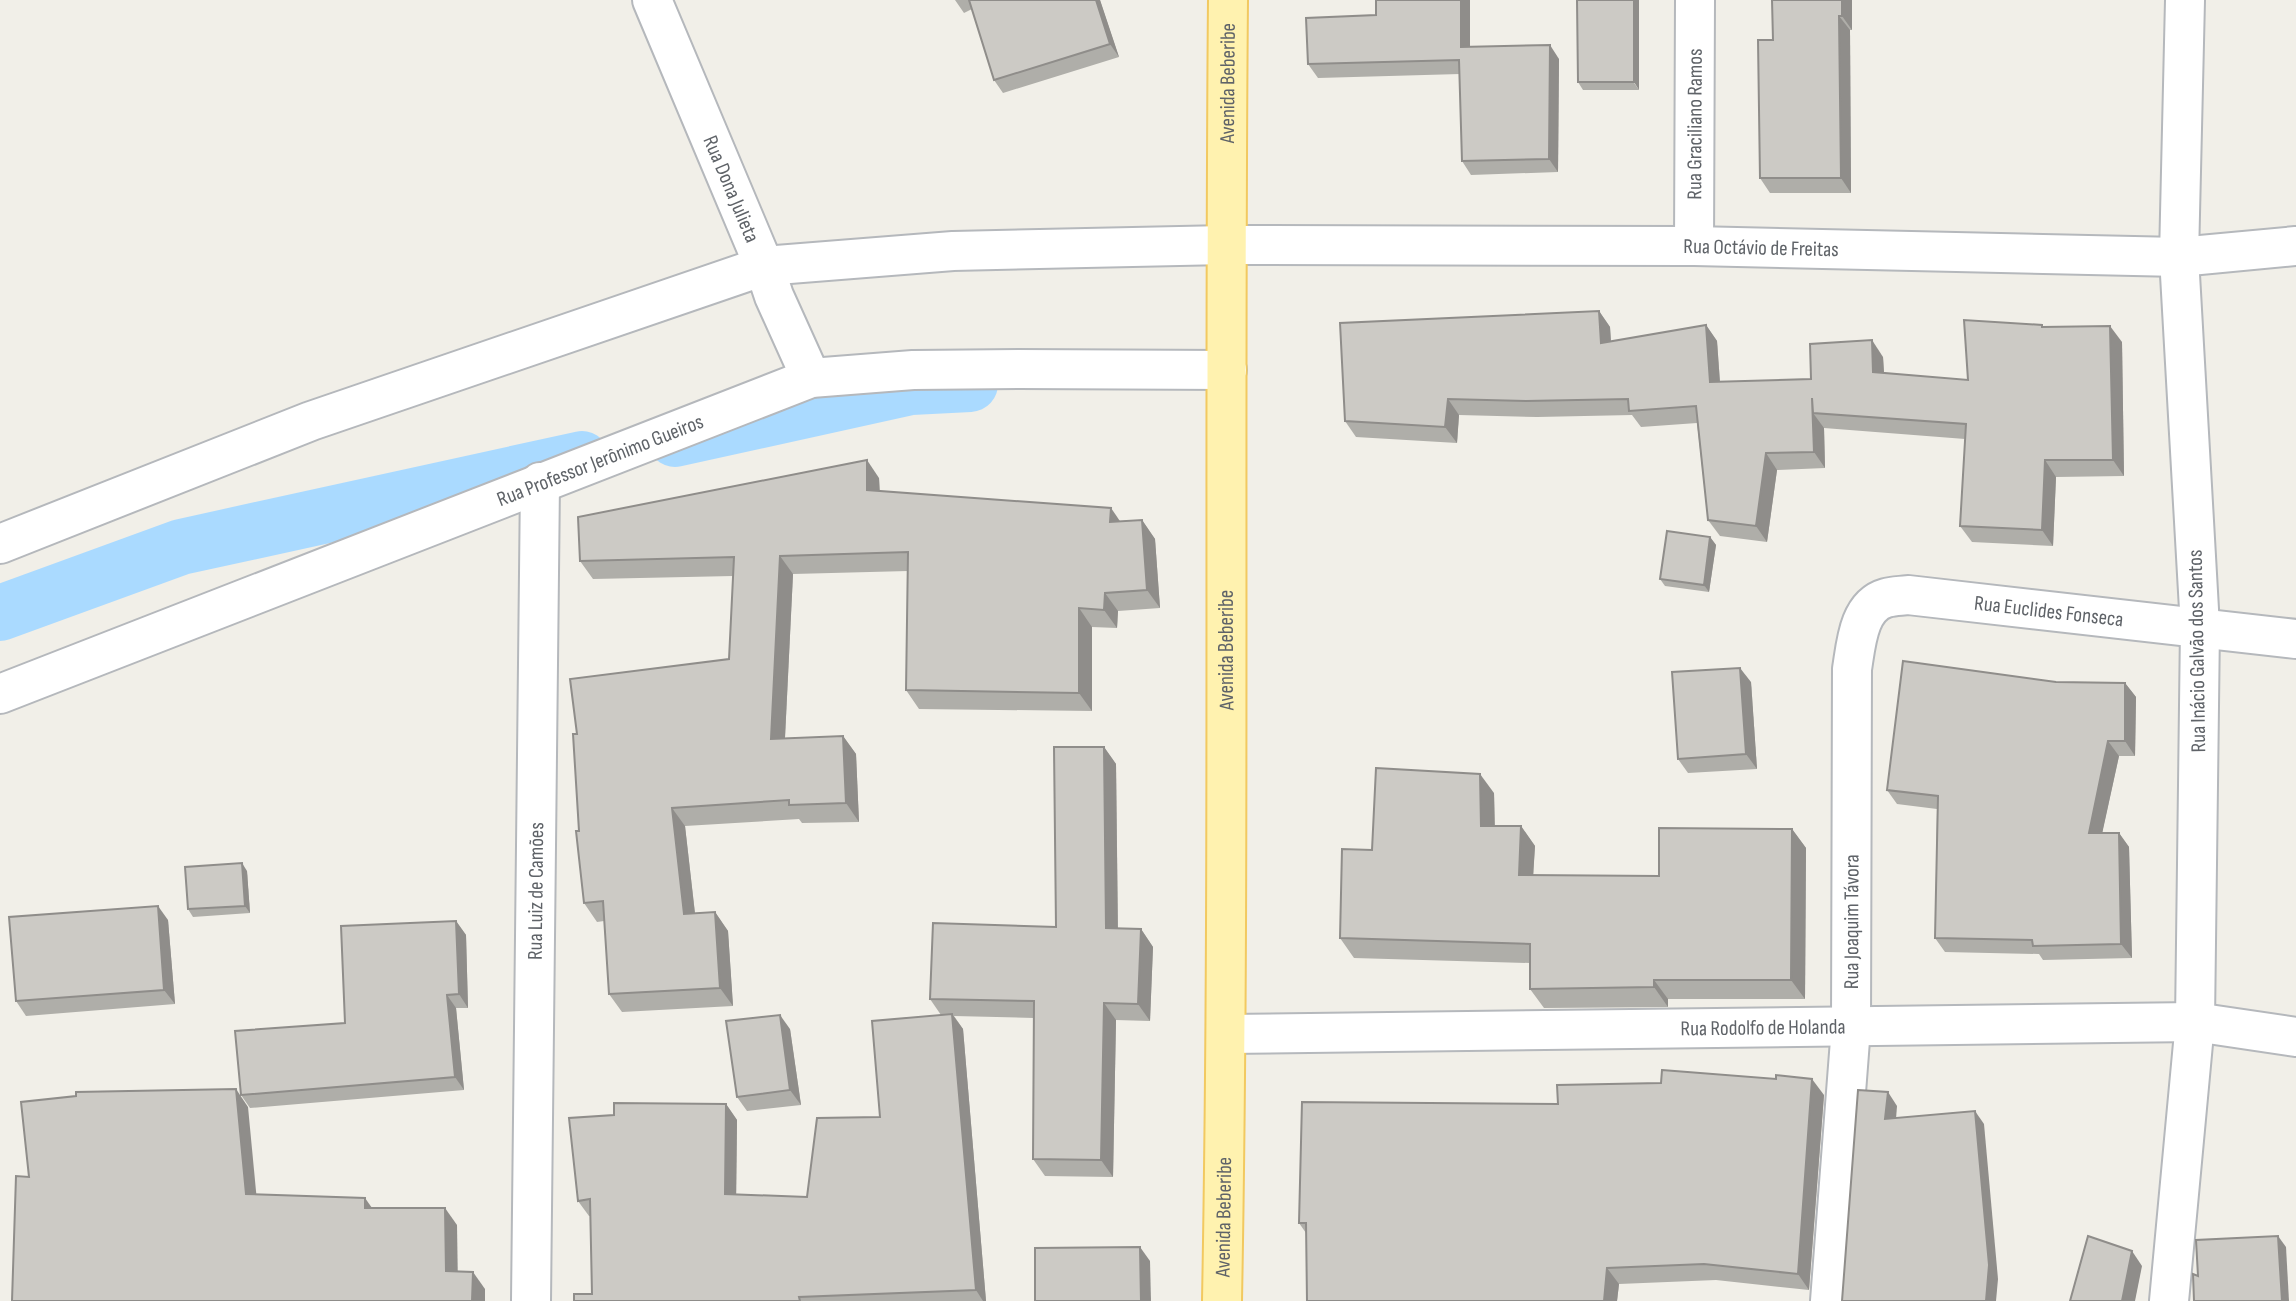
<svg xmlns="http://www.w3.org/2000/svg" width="2296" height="1301" font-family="'Sofia Sans Condensed',sans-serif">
<rect width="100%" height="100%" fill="#f1efe8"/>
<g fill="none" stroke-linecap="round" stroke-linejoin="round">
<!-- canal -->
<g stroke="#aadaff" stroke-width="56">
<polyline points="675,439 911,387 970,384"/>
<polyline points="0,613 181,547 582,459"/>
</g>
<defs>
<g id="minor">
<path id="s1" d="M652 0 764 266 774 296 811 378"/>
<path id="s2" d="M1694 246 1695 0"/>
<path id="s3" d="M0 544 311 421 764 266 953 251 1226 245 1694 246 2179 257 2296 246"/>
<path id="s4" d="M1227 1034 2195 1022 2296 1037"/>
<path id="s5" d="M531 1301 540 482"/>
<path id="s6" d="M1830 1301 1851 1027 1852 669C1856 645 1858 606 1886 598 1893 596 1901 596 1908 595L2296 639"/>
<polyline points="2169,1301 2195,1022 2200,627 2179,257 2185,0"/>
</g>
<g id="tertiary">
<path id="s7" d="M0 694 811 378 913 370 1019 369 1227 370"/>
</g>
<g id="primary">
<path id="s8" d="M1222 1301C1230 867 1224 434 1228 0"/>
</g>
</defs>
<!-- minor casing -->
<use href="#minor" stroke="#b5b8bc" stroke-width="42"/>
<!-- tertiary casing -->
<use href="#tertiary" stroke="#b5b8bc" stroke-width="42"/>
<!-- primary casing -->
<use href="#primary" stroke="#f2c960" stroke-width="42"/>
<!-- minor -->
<use href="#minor" stroke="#fff" stroke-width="38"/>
<!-- tertiary -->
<use href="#tertiary" stroke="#fff" stroke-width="38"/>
<!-- primary -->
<use href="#primary" stroke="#fff2af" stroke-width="38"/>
</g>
<!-- wall -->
<g fill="#afaea9">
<polygon points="955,0 1100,0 1119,57 1003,93 994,80 972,9 964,13"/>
<polygon points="1470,0 1470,47 1559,59 1558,172 1471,175 1462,161 1460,74 1318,78 1308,64 1376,15"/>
<polygon points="1577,0 1639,90 1583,90 1578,82"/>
<polygon points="1852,0 1852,30 1850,30 1851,193 1770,193 1760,178 1773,40"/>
<polygon points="1599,311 1610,327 1611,342 1706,325 1717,341 1720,382 1811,379 1883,357 1884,373 1968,380 2042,325 2043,327 2122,342 2124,476 2056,477 2053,546 1972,542 1960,526 1965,439 1824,428 1825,468 1777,470 1767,542 1720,536 1708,520 1697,423 1641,427 1632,415 1537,417 1459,415 1457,443 1356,437 1345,421"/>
<polygon points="879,478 880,491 1120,521 1142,520 1155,539 1160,608 1118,611 1117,628 1092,627 1092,711 919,709 906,690 908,571 793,574 785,738 843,736 856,754 859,822 802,823 799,819 685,826 695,913 715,912 728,931 733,1006 622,1012 609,994 604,921 597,922 584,903 579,831 577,734 729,659 733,576 593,579 580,561"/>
<polygon points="1710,537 1716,545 1709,592 1665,586 1660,579"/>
<polygon points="1751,682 1757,769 1688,773 1678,759"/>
<polygon points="2125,683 2136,697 2135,756 2119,756 2102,833 2119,833 2129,847 2132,958 2043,960 2039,954 1945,952 1935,938 1937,809 1897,804 1887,790"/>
<polygon points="1104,747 1116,764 1118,929 1141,929 1153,947 1150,1021 1116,1020 1113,1177 1045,1176 1033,1159 1034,1018 954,1016 963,1029 986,1301 574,1301 592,1294 590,1216 589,1216 578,1201 726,1104 737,1120 736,1195 807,1197 880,1117 941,1015 930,999 1056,927"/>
<polygon points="1494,793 1495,826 1521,826 1535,846 1533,875 1659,876 1792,829 1806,848 1805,999 1668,999 1668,1007 1544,1008 1530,989 1530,963 1354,958 1340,938 1372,850"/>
<polygon points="247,871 250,913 193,917 188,909"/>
<polygon points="168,920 175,1004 26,1016 16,1001"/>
<polygon points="456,921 466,935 468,1008 456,1008 464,1090 250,1108 241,1095 345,1023"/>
<polygon points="790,1029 801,1105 747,1111 737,1097"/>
<polygon points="1824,1095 1809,1290 1716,1280 1619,1284 1617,1301 1307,1301 1306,1233 1299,1223 1558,1104"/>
</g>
<!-- shaded-wall -->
<g fill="#8f8d8a">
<polygon points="1096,0 1100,0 1119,57 1110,44"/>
<polygon points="1461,0 1470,0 1470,60 1461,47"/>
<polygon points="1634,0 1639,0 1639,90 1634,82"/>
<polygon points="1842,0 1852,0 1852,30 1842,16"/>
<polygon points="1839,16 1850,30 1851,193 1841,178"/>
<polygon points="1550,45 1559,59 1558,172 1549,159"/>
<polygon points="1599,311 1610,327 1612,360 1601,343"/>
<polygon points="1706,325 1717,341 1721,398 1710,382"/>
<polygon points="2110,326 2122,342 2124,476 2113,460"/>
<polygon points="1872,340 1883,357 1885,388 1873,372"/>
<polygon points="1448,399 1459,415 1457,443 1445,427"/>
<polygon points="1813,413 1824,428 1825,468 1814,452"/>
<polygon points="1766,453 1777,470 1767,542 1756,526"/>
<polygon points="867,460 879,478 880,509 867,490"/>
<polygon points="2045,460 2056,477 2053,546 2042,530"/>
<polygon points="1111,508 1124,527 1110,522"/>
<polygon points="1142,520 1155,539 1160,608 1147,590"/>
<polygon points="1710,537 1716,545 1709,592 1704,585"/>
<polygon points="780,556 793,574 784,757 771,739"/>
<polygon points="1105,593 1118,611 1117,628 1104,610"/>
<polygon points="1079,608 1092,627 1092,711 1079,693"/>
<polygon points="1740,668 1751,682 1757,769 1746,754"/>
<polygon points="2125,683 2136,697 2135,756 2125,741"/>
<polygon points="843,736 856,754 859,822 846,803"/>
<polygon points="2108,741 2119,756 2099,848 2089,833"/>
<polygon points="1104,747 1116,764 1118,946 1106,928"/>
<polygon points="1480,774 1494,793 1495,846 1481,826"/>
<polygon points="672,808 685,826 697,932 684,914"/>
<polygon points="1521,826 1535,846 1532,895 1519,875"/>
<polygon points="1792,829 1806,848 1805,999 1791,980"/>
<polygon points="2119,833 2129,847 2132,958 2121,944"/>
<polygon points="242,863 247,871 250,913 245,906"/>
<polygon points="158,906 168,920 175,1004 164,990"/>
<polygon points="715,912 728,931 733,1006 720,988"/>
<polygon points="456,921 466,935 468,1008 459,994"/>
<polygon points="1141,929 1153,947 1150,1021 1138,1004"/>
<polygon points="1654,980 1668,999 1668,1007 1654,987"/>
<polygon points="447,995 456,1008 464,1090 455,1077"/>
<polygon points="1104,1003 1116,1020 1113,1177 1101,1160"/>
<polygon points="952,1014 963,1029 986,1301 983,1301 976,1290"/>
<polygon points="780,1015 790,1029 801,1105 790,1090"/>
<polygon points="1812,1079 1824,1095 1809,1290 1798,1274"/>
<polygon points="236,1089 248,1107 258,1212 246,1194"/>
<polygon points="1888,1092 1897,1106 1895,1132 1885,1119"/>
<polygon points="726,1104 737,1120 736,1210 725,1194"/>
<polygon points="1975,1111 1984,1124 1998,1279 1996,1301 1986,1301"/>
<polygon points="365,1198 377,1215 365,1208"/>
<polygon points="445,1208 457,1225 458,1288 446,1271"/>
<polygon points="2278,1236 2286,1247 2289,1301 2282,1301"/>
<polygon points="1140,1247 1150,1261 1151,1301 1141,1301"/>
<polygon points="2132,1251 2142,1266 2135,1301 2122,1301"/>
<polygon points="1607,1268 1619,1284 1617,1301 1604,1301"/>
<polygon points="473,1272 485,1289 485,1301 472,1301"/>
</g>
<!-- building -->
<g fill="#cccac5" stroke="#8f8d8a" stroke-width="2">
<polygon points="969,0 1096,0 1110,44 994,80"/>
<polygon points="1376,0 1461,0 1461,47 1550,45 1549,159 1462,161 1459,60 1308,64 1306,18 1376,15"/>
<polygon points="1577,0 1634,0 1634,82 1578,82"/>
<polygon points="1772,0 1842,0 1842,16 1839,16 1841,178 1760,178 1758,40 1773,40"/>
<polygon points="1599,311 1601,343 1706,325 1710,382 1811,379 1810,344 1872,340 1873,372 1968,380 1964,320 2042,325 2042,327 2110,326 2113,460 2045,460 2042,530 1960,526 1966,424 1813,413 1812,398 1814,452 1766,453 1756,526 1708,520 1696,406 1629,411 1628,399 1526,401 1448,399 1445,427 1345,421 1340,323"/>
<polygon points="867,460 867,490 1111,508 1110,522 1142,520 1147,590 1105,593 1104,610 1079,608 1079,693 906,690 908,552 780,556 771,739 843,736 846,803 789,805 789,800 672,808 684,914 715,912 720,988 609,994 603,901 584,903 576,831 579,831 573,734 577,734 570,679 729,659 734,557 580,561 578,517"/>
<polygon points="1667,531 1710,537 1704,585 1660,579"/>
<polygon points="1903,661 2056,682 2125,683 2125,741 2108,741 2089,833 2119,833 2121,944 2033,946 2032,940 1935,938 1938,796 1887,790"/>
<polygon points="1740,668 1746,754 1678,759 1672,672"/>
<polygon points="1054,747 1104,747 1106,928 1141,929 1138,1004 1104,1003 1101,1160 1033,1159 1034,1001 930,999 933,923 1056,927"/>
<polygon points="1376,768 1480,774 1481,826 1521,826 1519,875 1659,876 1659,828 1792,829 1791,980 1654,980 1654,987 1530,989 1530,944 1340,938 1342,849 1372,850"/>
<polygon points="242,863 245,906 188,909 185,867"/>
<polygon points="158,906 164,990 16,1001 9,917"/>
<polygon points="456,921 459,994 447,995 455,1077 241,1095 235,1031 345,1023 341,926"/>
<polygon points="952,1014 976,1290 799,1297 800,1301 574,1301 574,1294 592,1294 590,1199 578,1201 569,1118 614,1115 614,1103 726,1104 725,1194 807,1197 817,1118 880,1117 872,1021"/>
<polygon points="780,1015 790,1090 737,1097 726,1021"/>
<polygon points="1662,1070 1776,1079 1776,1075 1812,1079 1798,1274 1704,1264 1607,1268 1604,1301 1307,1301 1306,1223 1299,1223 1302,1102 1558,1104 1557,1085 1661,1083"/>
<polygon points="236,1089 246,1194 365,1198 365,1208 445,1208 446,1271 473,1272 472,1301 12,1301 16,1176 29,1177 21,1102 76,1096 76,1092"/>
<polygon points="1858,1090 1888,1092 1885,1119 1975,1111 1989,1265 1986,1301 1842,1301"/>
<polygon points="2088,1236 2132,1251 2122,1301 2070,1301"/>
<polygon points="2278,1236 2282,1301 2194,1301 2193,1274 2198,1276 2196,1240"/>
<polygon points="1140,1247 1141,1301 1035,1301 1035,1248"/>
</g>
<g text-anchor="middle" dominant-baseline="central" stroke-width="7" stroke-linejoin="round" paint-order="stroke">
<!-- street labels -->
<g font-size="21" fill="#5f6368" stroke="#fff">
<text stroke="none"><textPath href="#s8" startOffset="1218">Avenida Beberibe</textPath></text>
<text stroke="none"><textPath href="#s2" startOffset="122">Rua Graciliano Ramos</textPath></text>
<text stroke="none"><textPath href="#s1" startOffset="205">Rua Dona Julieta</textPath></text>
<text stroke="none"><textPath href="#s3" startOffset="1811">Rua Octávio de Freitas</textPath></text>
<text stroke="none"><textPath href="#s7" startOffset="644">Rua Professor Jerônimo Gueiros</textPath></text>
<text stroke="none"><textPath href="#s6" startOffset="880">Rua Euclides Fonseca</textPath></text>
<text stroke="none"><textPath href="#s8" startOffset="651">Avenida Beberibe</textPath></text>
<text transform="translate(2197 651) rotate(-91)">Rua Inácio Galvão dos Santos</text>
<text stroke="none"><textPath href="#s5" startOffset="410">Rua Luiz de Camões</textPath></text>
<text stroke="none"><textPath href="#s6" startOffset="380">Rua Joaquim Távora</textPath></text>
<text stroke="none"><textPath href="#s4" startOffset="536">Rua Rodolfo de Holanda</textPath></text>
<text stroke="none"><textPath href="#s8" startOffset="84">Avenida Beberibe</textPath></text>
</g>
</g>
</svg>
